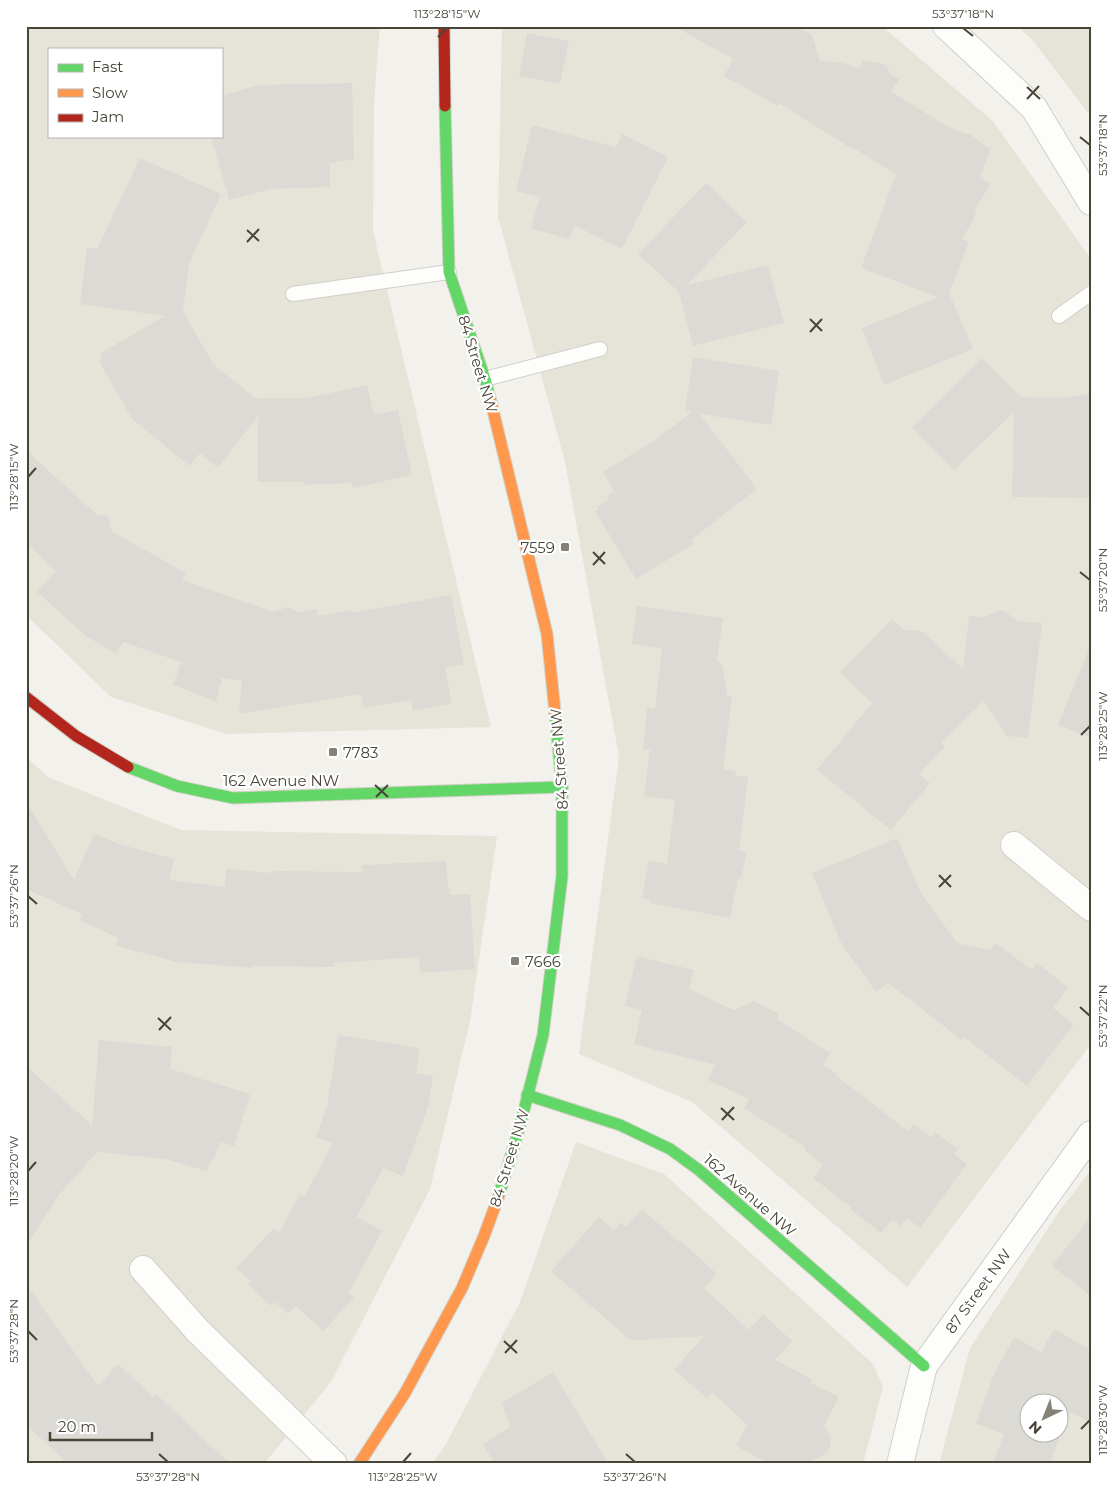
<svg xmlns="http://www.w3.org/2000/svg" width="1117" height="1490" font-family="Montserrat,sans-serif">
<rect width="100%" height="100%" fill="#f2f1ec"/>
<!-- residential -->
<g fill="#e6e4d9" fill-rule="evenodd">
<path d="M26 26H380L374 102 373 231 491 727 226 734 111 697 26 615ZM49 49H221V136H49Z"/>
<polygon points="502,26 882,26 993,121 1091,259 1091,1044 907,1287 692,1102 579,1054 619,757 565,462 498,217"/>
<polygon points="1016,26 1091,26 1091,117 1031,38"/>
<polygon points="26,757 48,777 181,830 497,836 470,1021 430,1189 331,1382 264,1464 26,1464"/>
<polygon points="576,1142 664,1174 873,1364 883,1387 863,1464 432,1464 446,1444 520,1302"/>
<path d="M1091 1170V1464H939L970 1348 1060 1210ZM1030 1402H1060V1432H1030Z"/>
</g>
<!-- building -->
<g fill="#dcdad4" fill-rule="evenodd">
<polygon points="674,26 797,26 812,35 820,61 839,62 859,68 864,60 887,65 890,74 899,79 891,92 954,130 971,135 990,149 980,178 991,184 974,211 977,213 962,239 969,242 949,293 973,349 884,385 862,328 938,297 861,268 896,174 855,149 854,150 779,103 778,106 724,76 733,59"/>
<polygon points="527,33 569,41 560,84 519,76"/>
<polygon points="352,83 354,160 336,161 336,163 330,163 330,187 271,189 229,200 211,136 221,136 221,96 259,85"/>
<polygon points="532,125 616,147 622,134 668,157 622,249 574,225 570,239 531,229 540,197 516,191"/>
<polygon points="140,158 221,194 189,264 183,311 213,364 258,400 258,398 307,398 367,385 374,415 398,410 412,475 353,488 352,483 303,485 303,482 258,482 258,416 218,468 200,453 190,466 132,419 99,361 102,359 99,354 165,316 80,304 87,247 97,249"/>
<polygon points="706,183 747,222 687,285 768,265 784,323 693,346 679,292 638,254"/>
<polygon points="693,357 779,371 771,425 700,414 757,489 691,540 694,544 636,579 595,511 599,509 597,507 609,499 607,496 614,491 603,472 658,438 692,412 685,411"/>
<polygon points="982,358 1021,397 1059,398 1091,394 1091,498 1012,497 1014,412 954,470 912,427"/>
<polygon points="26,450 97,515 108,516 110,526 113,532 186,573 182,580 274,612 287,607 299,612 317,609 318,616 351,610 351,613 451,595 464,664 445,668 452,703 413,711 411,700 364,708 361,694 239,714 242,681 222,678 216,701 173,685 181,662 123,642 116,654 86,636 37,592 56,571 26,542"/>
<polygon points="637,606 723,618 717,660 723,666 727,695 732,696 723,770 736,771 735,776 748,777 739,850 747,852 741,879 738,878 730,918 650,903 651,900 642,898 649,860 667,864 675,800 644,796 650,750 643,749 647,708 655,709 662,648 632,644"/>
<polygon points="997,611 1005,611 1017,621 1042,623 1028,738 1007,736 984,701 941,743 945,747 919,774 930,783 891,830 817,770 872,703 840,672 892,619 904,630 917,630 923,632 963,669 969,616 985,617"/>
<polygon points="1090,647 1091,648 1091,738 1058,725"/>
<polygon points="26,802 74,880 94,834 119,844 174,859 169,880 225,887 226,869 274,873 274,871 363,872 362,865 446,861 448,888 450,888 451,895 470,894 475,969 420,973 419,957 334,963 334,967 253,966 253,968 177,962 116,946 118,938 80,920 82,914 26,889"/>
<polygon points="897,838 921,893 957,943 990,950 996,943 1032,970 1037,963 1068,987 1053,1008 1074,1024 1027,1086 964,1037 962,1040 888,983 876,992 842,945 812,873"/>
<polygon points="637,956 694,970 689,989 734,1010 753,1001 779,1014 777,1019 830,1053 823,1065 836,1073 835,1075 908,1131 913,1124 931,1137 935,1132 958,1149 954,1154 967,1164 920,1228 907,1218 901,1226 892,1219 881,1233 850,1209 851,1207 813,1178 823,1165 806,1152 805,1147 744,1108 749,1099 708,1080 715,1065 634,1044 642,1010 625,1006"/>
<polygon points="338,1035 420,1048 416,1073 433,1076 428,1107 403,1176 383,1168 357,1217 382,1231 349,1293 354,1298 323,1331 296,1306 288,1314 275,1302 271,1306 248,1284 251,1281 236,1268 274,1228 279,1233 300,1194 304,1197 333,1143 316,1137 327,1106"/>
<polygon points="99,1040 172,1047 170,1069 250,1094 234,1146 220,1142 214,1159 211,1159 207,1171 166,1159 97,1152 58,1196 26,1246 26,1066 92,1125"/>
<polygon points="642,1209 679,1242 680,1240 717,1274 704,1288 749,1330 763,1314 792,1341 775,1360 812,1379 811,1383 839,1397 824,1426 830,1435 831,1443 828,1451 824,1455 813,1460 810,1464 770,1464 736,1446 747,1425 712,1392 707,1398 674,1370 704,1336 637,1340 629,1339 551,1271 599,1217 614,1230 621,1222 626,1227"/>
<polygon points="1091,1216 1091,1296 1052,1266"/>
<polygon points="26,1284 98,1386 118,1364 153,1397 156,1394 230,1464 68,1464 26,1424"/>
<path d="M1054 1329 1091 1350V1423L1069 1411 1050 1464H993L1004 1434 976 1424 993 1376 1014 1337 1041 1352ZM1030 1402H1060V1432H1030Z"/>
<polygon points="553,1372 609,1464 495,1464 483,1444 510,1427 502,1403"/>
</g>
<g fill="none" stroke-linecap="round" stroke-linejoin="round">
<defs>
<g id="lane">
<polyline points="293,294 449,272"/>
<polyline points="1059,316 1091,293"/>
<polyline points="485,379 600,349"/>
</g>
<g id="street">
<polyline points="946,26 1034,108 1091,202"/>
<polyline points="1014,845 1091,908"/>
<polyline points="143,1269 197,1330 334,1464"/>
<polyline points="900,1464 924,1366 1091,1134"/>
</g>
<g id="fast">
<polyline points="445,106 449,272 485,379 491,402"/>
<polyline points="128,767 177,786 233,798 562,787"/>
<polyline points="527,1095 620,1125 670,1149 699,1170 924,1366"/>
<polyline points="498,1198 520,1126 543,1035 562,876 562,787 555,712"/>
</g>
<g id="slow">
<polyline points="491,402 547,634 555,712"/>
<polyline points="359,1464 405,1393 462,1288 484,1236 498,1198"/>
</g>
<g id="jam">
<polyline points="444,26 445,106"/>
<polyline points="26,697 76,736 128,767"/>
</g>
</defs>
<!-- lane casing -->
<use href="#lane" stroke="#d0cfc9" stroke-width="16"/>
<!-- street casing -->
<use href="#street" stroke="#d0cfc9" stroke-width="28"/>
<!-- fast casing -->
<use href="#fast" stroke="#d2d0c3" stroke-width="13"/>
<!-- slow casing -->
<use href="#slow" stroke="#d2d0c3" stroke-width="13"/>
<!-- jam casing -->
<use href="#jam" stroke="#d2d0c3" stroke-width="13"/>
<!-- lane -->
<use href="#lane" stroke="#fdfdfc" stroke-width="14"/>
<!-- street -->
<use href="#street" stroke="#fdfdfc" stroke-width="26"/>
<!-- fast -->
<use href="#fast" stroke="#63d668" stroke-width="11"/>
<!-- slow -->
<use href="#slow" stroke="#ff974d" stroke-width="11"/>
<!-- jam -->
<use href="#jam" stroke="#b3261e" stroke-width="11"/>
</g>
<!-- ticks -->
<path fill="none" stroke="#484437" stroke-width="2" d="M963 28 973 36M438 37 447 28M1027 87 1040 99M1027 99 1039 86M1080 137 1090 145M247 230 259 241M247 242 259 229M810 319 822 331M810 332 822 319M28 477 36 468M593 552 605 564M593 565 605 552M1080 572 1090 580M1081 735 1090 726M375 785 388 797M376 797 388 785M939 875 951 887M939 887 951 875M28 896 37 904M1080 1007 1090 1016M158 1018 171 1030M159 1030 171 1017M721 1108 734 1120M722 1120 734 1107M28 1171 36 1162M28 1331 37 1340M504 1341 517 1353M505 1353 517 1340M1081 1429 1090 1420M159 1454 168 1462M626 1454 635 1462M403 1462 411 1453"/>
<!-- markers -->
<g fill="#848176" stroke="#fff" stroke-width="2">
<rect x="560" y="542" width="10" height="10" rx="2.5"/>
<rect x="328" y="747" width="10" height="10" rx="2.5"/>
<rect x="510" y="956" width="10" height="10" rx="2.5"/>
</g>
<g text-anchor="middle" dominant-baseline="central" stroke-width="4.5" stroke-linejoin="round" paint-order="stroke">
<!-- street labels -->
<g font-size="15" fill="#484437" stroke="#fff">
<text transform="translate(478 364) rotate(73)">84 Street NW</text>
<text transform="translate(559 759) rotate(-94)">84 Street NW</text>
<text x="281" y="780">162 Avenue NW</text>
<text transform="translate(509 1158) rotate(-73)">84 Street NW</text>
<text transform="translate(750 1195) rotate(41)">162 Avenue NW</text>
<text transform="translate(978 1291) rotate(-54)">87 Street NW</text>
</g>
<!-- poi labels -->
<g font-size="15" fill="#484437" stroke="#fff" text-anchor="start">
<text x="555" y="547" text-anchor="end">7559</text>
<text x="343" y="752">7783</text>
<text x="525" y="961">7666</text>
</g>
</g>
<!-- border -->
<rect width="1117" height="1490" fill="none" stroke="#ffffff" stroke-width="55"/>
<!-- legend -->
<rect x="48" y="48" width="175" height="90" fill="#ffffff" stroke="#b6b4af"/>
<rect x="58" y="64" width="25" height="8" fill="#63d668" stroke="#b6b4af"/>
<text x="92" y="72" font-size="15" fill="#484437">Fast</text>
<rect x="58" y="89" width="25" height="8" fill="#ff974d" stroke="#b6b4af"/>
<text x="92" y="98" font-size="15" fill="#484437">Slow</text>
<rect x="58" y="114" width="25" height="8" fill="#b3261e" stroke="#b6b4af"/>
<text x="92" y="122" font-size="15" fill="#484437">Jam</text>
<!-- north arrow -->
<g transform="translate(1044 1418) rotate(223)"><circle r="24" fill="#ffffff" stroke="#b6b4af"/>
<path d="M0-4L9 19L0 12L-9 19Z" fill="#848176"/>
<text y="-8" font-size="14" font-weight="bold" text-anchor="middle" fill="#484437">N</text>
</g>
<!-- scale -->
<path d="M50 1432v8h102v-8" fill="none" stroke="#484437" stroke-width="2.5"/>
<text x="58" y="1432" font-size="15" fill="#484437" stroke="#ffffff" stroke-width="4" paint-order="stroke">20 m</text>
<rect x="28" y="28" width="1062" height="1434" fill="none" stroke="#484437" stroke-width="2"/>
<g font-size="12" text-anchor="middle" fill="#484437">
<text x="447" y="18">113°28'15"W</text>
<text x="963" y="18">53°37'18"N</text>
<text transform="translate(1103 145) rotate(-90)" y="4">53°37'18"N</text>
<text transform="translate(14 477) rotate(-90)" y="4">113°28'15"W</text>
<text transform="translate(1103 580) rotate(-90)" y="4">53°37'20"N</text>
<text transform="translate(1103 726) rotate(-90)" y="4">113°28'25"W</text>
<text transform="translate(14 896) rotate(-90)" y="4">53°37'26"N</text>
<text transform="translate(1103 1016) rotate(-90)" y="4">53°37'22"N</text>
<text transform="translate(14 1171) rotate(-90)" y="4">113°28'20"W</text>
<text transform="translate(14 1331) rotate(-90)" y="4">53°37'28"N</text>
<text transform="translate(1103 1420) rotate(-90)" y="4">113°28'30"W</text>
<text x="168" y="1481">53°37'28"N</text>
<text x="403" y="1481">113°28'25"W</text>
<text x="635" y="1481">53°37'26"N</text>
</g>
</svg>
